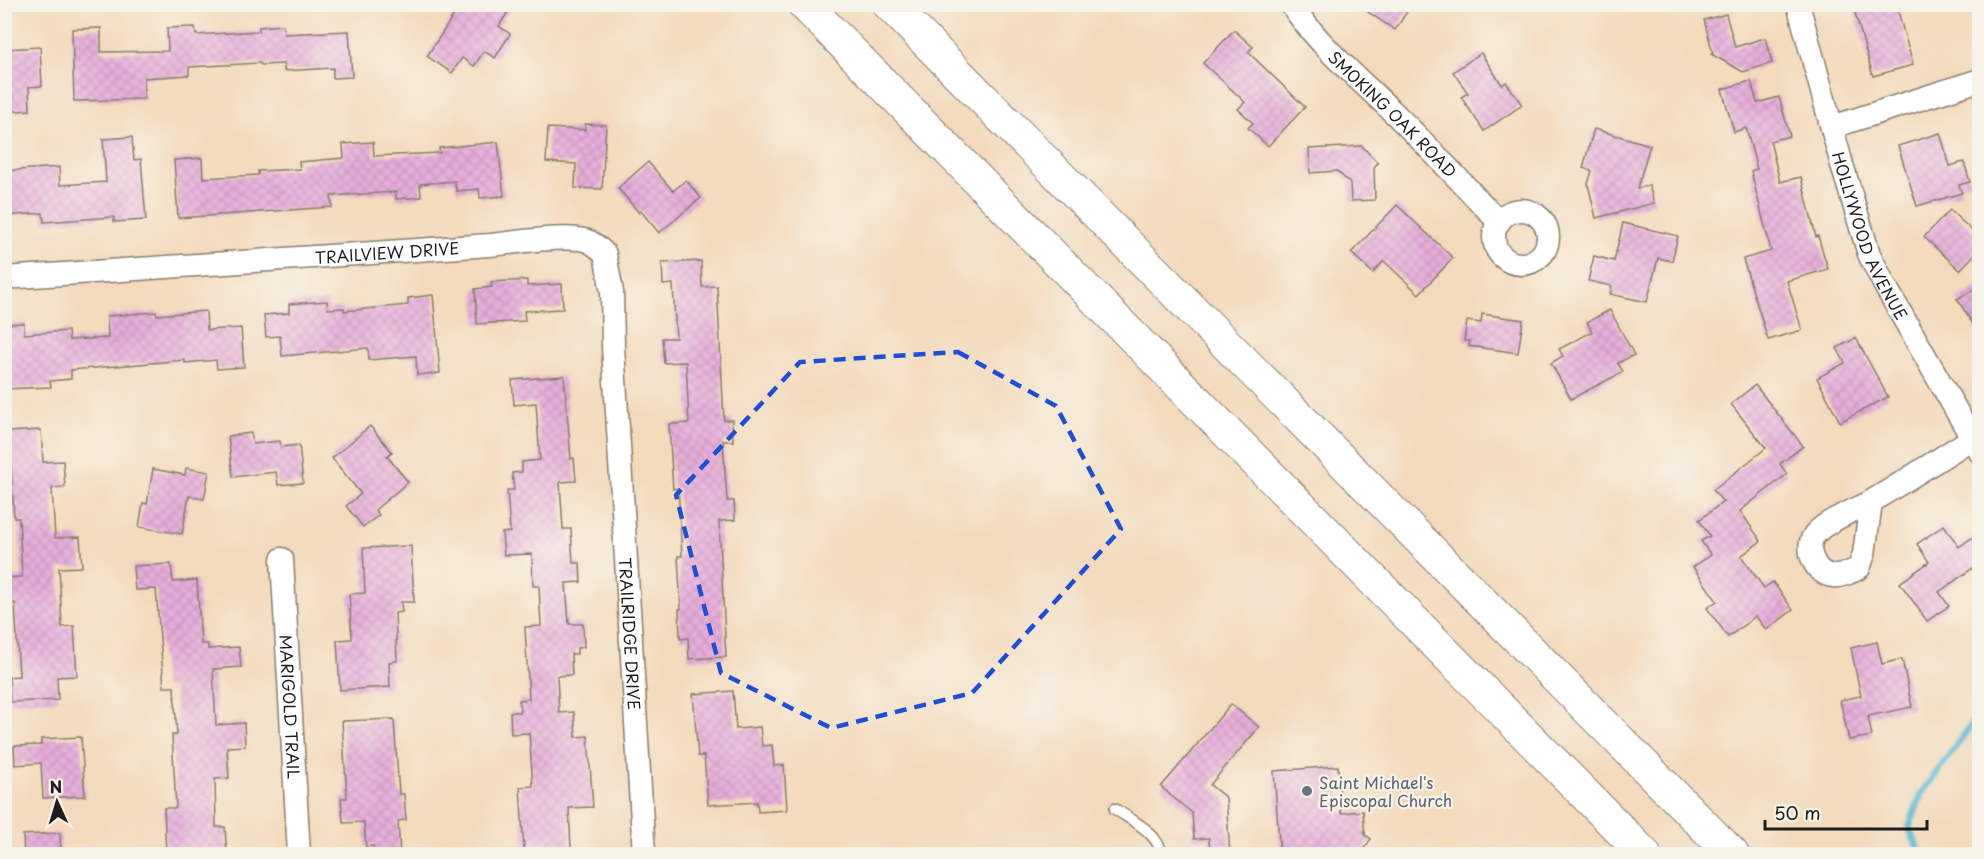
<svg xmlns="http://www.w3.org/2000/svg" width="1984" height="859" font-family="'Playpen Sans',sans-serif">
<defs>
<pattern id="building-cross-hatch" width="8" height="8" patternUnits="userSpaceOnUse" patternTransform="scale(1.5)"><rect width="8" height="8" fill="#e8aedb"/><path d="M0 0l8 8M0 8l8-8" fill="none" stroke="#c695bb"/></pattern>
</defs>
<rect width="100%" height="100%" fill="#f7f3e8"/>
<filter id="ink" filterUnits="userSpaceOnUse"><feTurbulence type="fractalNoise" baseFrequency=".0167" numOctaves="2"/><feDisplacementMap in="SourceGraphic" scale="12" xChannelSelector="R" yChannelSelector="G"/><feConvolveMatrix kernelMatrix="1 2 1 2 8 2 1 2 1" color-interpolation-filters="sRGB"/></filter>
<filter id="wash" filterUnits="userSpaceOnUse"><feTurbulence type="fractalNoise" baseFrequency=".008" numOctaves="4" result="noise"/><feDisplacementMap in="SourceGraphic" scale="24" xChannelSelector="R" yChannelSelector="G"/><feGaussianBlur stdDeviation="1.35" result="paint"/><feColorMatrix in="noise" values="0 0 0 0 0 0 0 0 0 0 0 0 0 0 0 0 0 1.4 0 .05"/><feComposite in="paint" operator="in"/></filter>
<g filter="url(#wash)">
<rect width="100%" height="100%" fill="#f3dabc"/>
<g fill="none" stroke-linecap="round" stroke-linejoin="round">
<!-- stream -->
<g stroke="#52b8d1" stroke-width="7">
<polyline points="1974,4 1980,30"/>
<polyline points="1921,854 1909,828 1921,794 1980,713"/>
</g>
</g>
<g id="blocks">
<!-- building -->
<g fill="url(#building-cross-hatch)">
<polygon points="461,4 513,4 499,26 510,34 495,58 484,51 474,66 462,58 452,73 427,56"/>
<polygon points="1356,4 1412,4 1395,30"/>
<polygon points="1870,4 1896,4 1913,65 1873,76 1854,9"/>
<polygon points="1726,14 1735,47 1765,38 1772,63 1743,72 1711,54 1713,53 1704,20"/>
<polygon points="283,25 284,34 349,31 352,77 333,78 333,68 284,71 284,64 261,65 260,63 189,67 189,75 144,78 144,99 74,101 72,29 101,28 101,52 168,51 167,28 195,27 196,35 259,31 259,27"/>
<polygon points="1234,30 1253,47 1248,52 1305,107 1268,146 1248,128 1253,123 1238,109 1245,102 1203,63"/>
<polygon points="40,47 42,86 29,87 30,110 4,112 4,49"/>
<polygon points="1481,53 1502,85 1506,82 1522,105 1484,131 1461,97 1468,93 1453,72"/>
<polygon points="1751,81 1757,103 1779,97 1790,136 1770,141 1780,182 1801,177 1816,237 1818,236 1828,269 1787,281 1802,330 1768,340 1743,259 1771,251 1751,171 1757,169 1746,128 1734,132 1722,89"/>
<polygon points="585,124 606,125 602,189 575,188 576,164 546,162 548,128 585,130"/>
<polygon points="1594,129 1650,145 1637,189 1649,185 1654,203 1596,218 1588,184 1592,171 1583,168"/>
<polygon points="1940,133 1950,166 1964,162 1970,182 1959,185 1962,193 1917,206 1898,146"/>
<polygon points="132,137 134,160 141,159 146,220 114,222 114,217 44,222 43,213 4,216 4,171 59,167 60,185 106,182 103,139"/>
<polygon points="373,142 374,156 440,153 439,148 498,142 504,196 480,198 479,189 456,191 455,181 420,184 421,197 396,199 396,192 331,196 332,207 178,218 174,160 202,158 203,178 258,175 258,171 300,169 299,162 344,158 343,144"/>
<polygon points="1362,146 1378,163 1374,167 1375,200 1351,201 1350,183 1337,171 1310,173 1309,149"/>
<polygon points="648,162 673,191 686,180 701,198 659,233 641,211 639,213 618,188"/>
<polygon points="1397,205 1453,258 1419,294 1384,261 1373,273 1351,253"/>
<polygon points="1950,210 1980,238 1980,249 1960,270 1924,237"/>
<polygon points="1623,223 1678,236 1672,261 1658,258 1647,302 1610,294 1612,286 1588,281 1594,256 1614,261"/>
<polygon points="701,261 702,287 717,286 724,420 732,420 733,441 723,441 727,501 734,501 735,520 719,521 726,657 689,659 688,638 680,639 679,609 681,609 678,556 682,556 678,488 673,489 669,424 689,423 686,362 664,363 662,338 676,338 673,284 663,285 662,263"/>
<polygon points="527,280 527,286 562,284 563,309 524,311 525,321 477,324 475,289 492,287 491,282"/>
<polygon points="1980,286 1980,335 1957,299"/>
<polygon points="433,295 440,373 417,375 416,356 369,360 368,348 282,356 280,336 266,337 264,315 289,313 289,304 327,301 328,309 344,308 344,311 408,305 408,298"/>
<polygon points="1610,310 1634,355 1618,363 1623,372 1571,399 1551,363 1563,356 1559,349 1592,332 1587,322"/>
<polygon points="206,311 207,330 241,328 244,367 217,369 216,360 185,363 185,360 71,370 71,379 50,381 51,387 4,389 4,324 24,323 24,334 68,331 69,340 108,338 107,316 156,312 157,315"/>
<polygon points="1482,314 1523,320 1518,353 1469,346 1470,341 1464,341 1467,321 1481,323"/>
<polygon points="1856,338 1888,397 1840,422 1817,378 1845,363 1837,348"/>
<polygon points="564,376 571,459 574,458 576,481 560,482 563,529 571,529 573,563 580,563 581,582 566,583 569,624 583,624 584,647 577,648 577,654 571,654 572,675 557,676 559,713 574,712 576,737 588,736 593,807 569,808 571,848 524,850 520,787 533,786 529,733 511,734 510,712 520,712 519,700 529,699 525,627 541,626 539,586 533,586 532,554 504,555 502,533 510,532 507,490 514,490 512,473 522,472 522,462 540,460 536,403 514,405 512,380"/>
<polygon points="1755,385 1803,446 1780,464 1787,474 1740,511 1761,541 1741,556 1764,588 1773,582 1793,610 1766,630 1756,616 1728,637 1707,608 1717,601 1693,567 1711,555 1701,541 1710,536 1699,520 1723,502 1713,490 1766,448 1731,404"/>
<polygon points="370,426 392,452 387,456 408,482 375,510 379,515 363,527 346,506 361,494 332,458"/>
<polygon points="41,430 43,462 63,461 65,487 52,488 55,538 80,537 82,567 59,568 62,627 74,626 77,676 57,677 58,700 10,702 9,677 19,676 15,603 4,604 4,578 22,577 19,518 14,518 9,432"/>
<polygon points="251,433 253,444 280,441 281,447 299,445 303,483 278,485 276,472 233,477 228,436"/>
<polygon points="186,468 209,472 204,499 189,496 182,534 139,527 143,503 147,504 153,469 185,475"/>
<polygon points="1944,525 1959,547 1980,532 1980,563 1939,592 1949,606 1927,621 1900,583 1929,562 1917,544"/>
<polygon points="411,546 414,602 401,602 402,612 395,613 397,661 389,662 390,687 340,690 337,640 352,639 349,594 365,593 363,548"/>
<polygon points="171,564 173,582 197,580 201,644 208,644 208,649 239,647 241,667 213,669 216,725 244,723 245,746 227,747 229,778 215,779 216,827 225,827 227,855 166,855 164,808 176,808 172,735 177,735 174,687 164,687 156,589 135,590 133,566"/>
<polygon points="1877,642 1882,664 1902,659 1912,707 1868,716 1872,736 1849,740 1840,700 1861,696 1851,648"/>
<polygon points="733,691 736,729 760,727 762,746 772,745 774,766 784,765 787,810 758,812 757,802 708,805 704,756 698,756 693,694"/>
<polygon points="1231,704 1259,727 1210,785 1226,798 1230,855 1210,855 1209,838 1194,839 1192,813 1161,787"/>
<polygon points="394,719 399,794 404,794 406,820 398,821 400,855 374,855 373,846 366,847 364,822 343,823 341,798 347,798 342,721"/>
<polygon points="81,737 85,796 43,798 41,763 15,765 14,746 41,745 41,739"/>
<polygon points="1338,766 1341,813 1363,811 1365,835 1371,839 1359,855 1280,855 1274,771"/>
<polygon points="60,833 61,855 24,855 23,835"/>
</g>
</g>
</g>
<g filter="url(#ink)">
<use href="#blocks" fill-opacity="0" stroke="#887b6c" stroke-width="1.5"/>
<g fill="none" stroke-linecap="round" stroke-linejoin="round">
<defs>
<path id="service" d="M1115 809C1134 822 1156 831 1162 854"/>
<g id="minor">
<path id="s1" d="M1291 4C1319 46 1357 77 1393 112 1429 147 1464 185 1499 222"/>
<path id="s2" d="M1798 4 1842 165 1869 254 1884 284 1980 452"/>
<polyline points="1832,127 1980,80"/>
<circle cx="1521" cy="237" r="27"/>
<path id="s3" d="M4 278 490 245C513 243 572 233 590 242 596 245 601 250 605 254L612 292 613 347 644 854"/>
<path d="M1871 502 1864 554 1859 568C1851 572 1842 577 1833 576 1816 575 1805 551 1813 537 1821 522 1857 510 1872 501 1905 481 1938 460 1971 439"/>
<path id="s4" d="M282 559 299 854"/>
</g>
<g id="trunk">
<polyline points="804,4 1644,854"/>
<polyline points="889,4 1732,854"/>
</g>
</defs>
<!-- service casing -->
<use href="#service" stroke="#887b6c" stroke-width="13"/>
<!-- minor casing -->
<use href="#minor" stroke="#887b6c" stroke-width="25"/>
<!-- trunk casing -->
<use href="#trunk" stroke="#887b6c" stroke-width="35"/>
<!-- service -->
<use href="#service" stroke="#fff" stroke-width="10"/>
<!-- minor -->
<use href="#minor" stroke="#fff" stroke-width="22"/>
<!-- trunk -->
<use href="#trunk" stroke="#fff" stroke-width="33"/>
</g>
</g>
<!-- marked area -->
<path fill="none" stroke="#1d4ed8" stroke-width="4.5" stroke-dasharray="12 8" stroke-linejoin="round" d="M958 352 1056 406 1121 529 972 693 831 728 721 673 676 495 800 362Z"/>
<!-- markers -->
<circle fill="#6b7280" stroke="#f7f3e8" stroke-width="2" cx="1307" cy="791" r="6"/>
<g text-anchor="middle" dominant-baseline="central" stroke-width="4.5" stroke-linejoin="round" paint-order="stroke">
<!-- street labels -->
<g font-size="16" fill="#1c1c1c" stroke="#f7f3e8">
<text stroke="none"><textPath href="#s1" startOffset="150">SMOKING OAK ROAD</textPath></text>
<text stroke="none"><textPath href="#s2" startOffset="243">HOLLYWOOD AVENUE</textPath></text>
<text stroke="none"><textPath href="#s3" startOffset="384">TRAILVIEW DRIVE</textPath></text>
<text stroke="none"><textPath href="#s3" startOffset="988">TRAILRIDGE DRIVE</textPath></text>
<text stroke="none"><textPath href="#s4" startOffset="148">MARIGOLD TRAIL</textPath></text>
</g>
<!-- worship labels -->
<g font-size="16" fill="#5b616d" stroke="#f7f3e8" text-anchor="start">
<text x="1319" y="782">Saint Michael's<tspan x="1319" dy="18">Episcopal Church</tspan></text>
</g>
</g>
<!-- margin -->
<rect width="1984" height="859" fill="none" stroke="#f7f3e8" stroke-width="24"/>
<!-- north arrow -->
<g transform="translate(57 802) rotate(356)" stroke="#f7f3e8" stroke-width="4.5" paint-order="stroke">
<path d="M0-4.5L10 22L0 15L-10 22Z" fill="#1c1c1c"/>
<text y="-9" font-size="16" font-weight="bold" text-anchor="middle" fill="#1c1c1c">N</text>
</g>
<!-- scale -->
<path d="M1765 820v9h162v-9" fill="none" stroke="#1c1c1c" stroke-width="3"/>
<text x="1774" y="820" font-size="18" fill="#1c1c1c" stroke="#f7f3e8" stroke-width="4.5" paint-order="stroke">50 m</text>
</svg>
